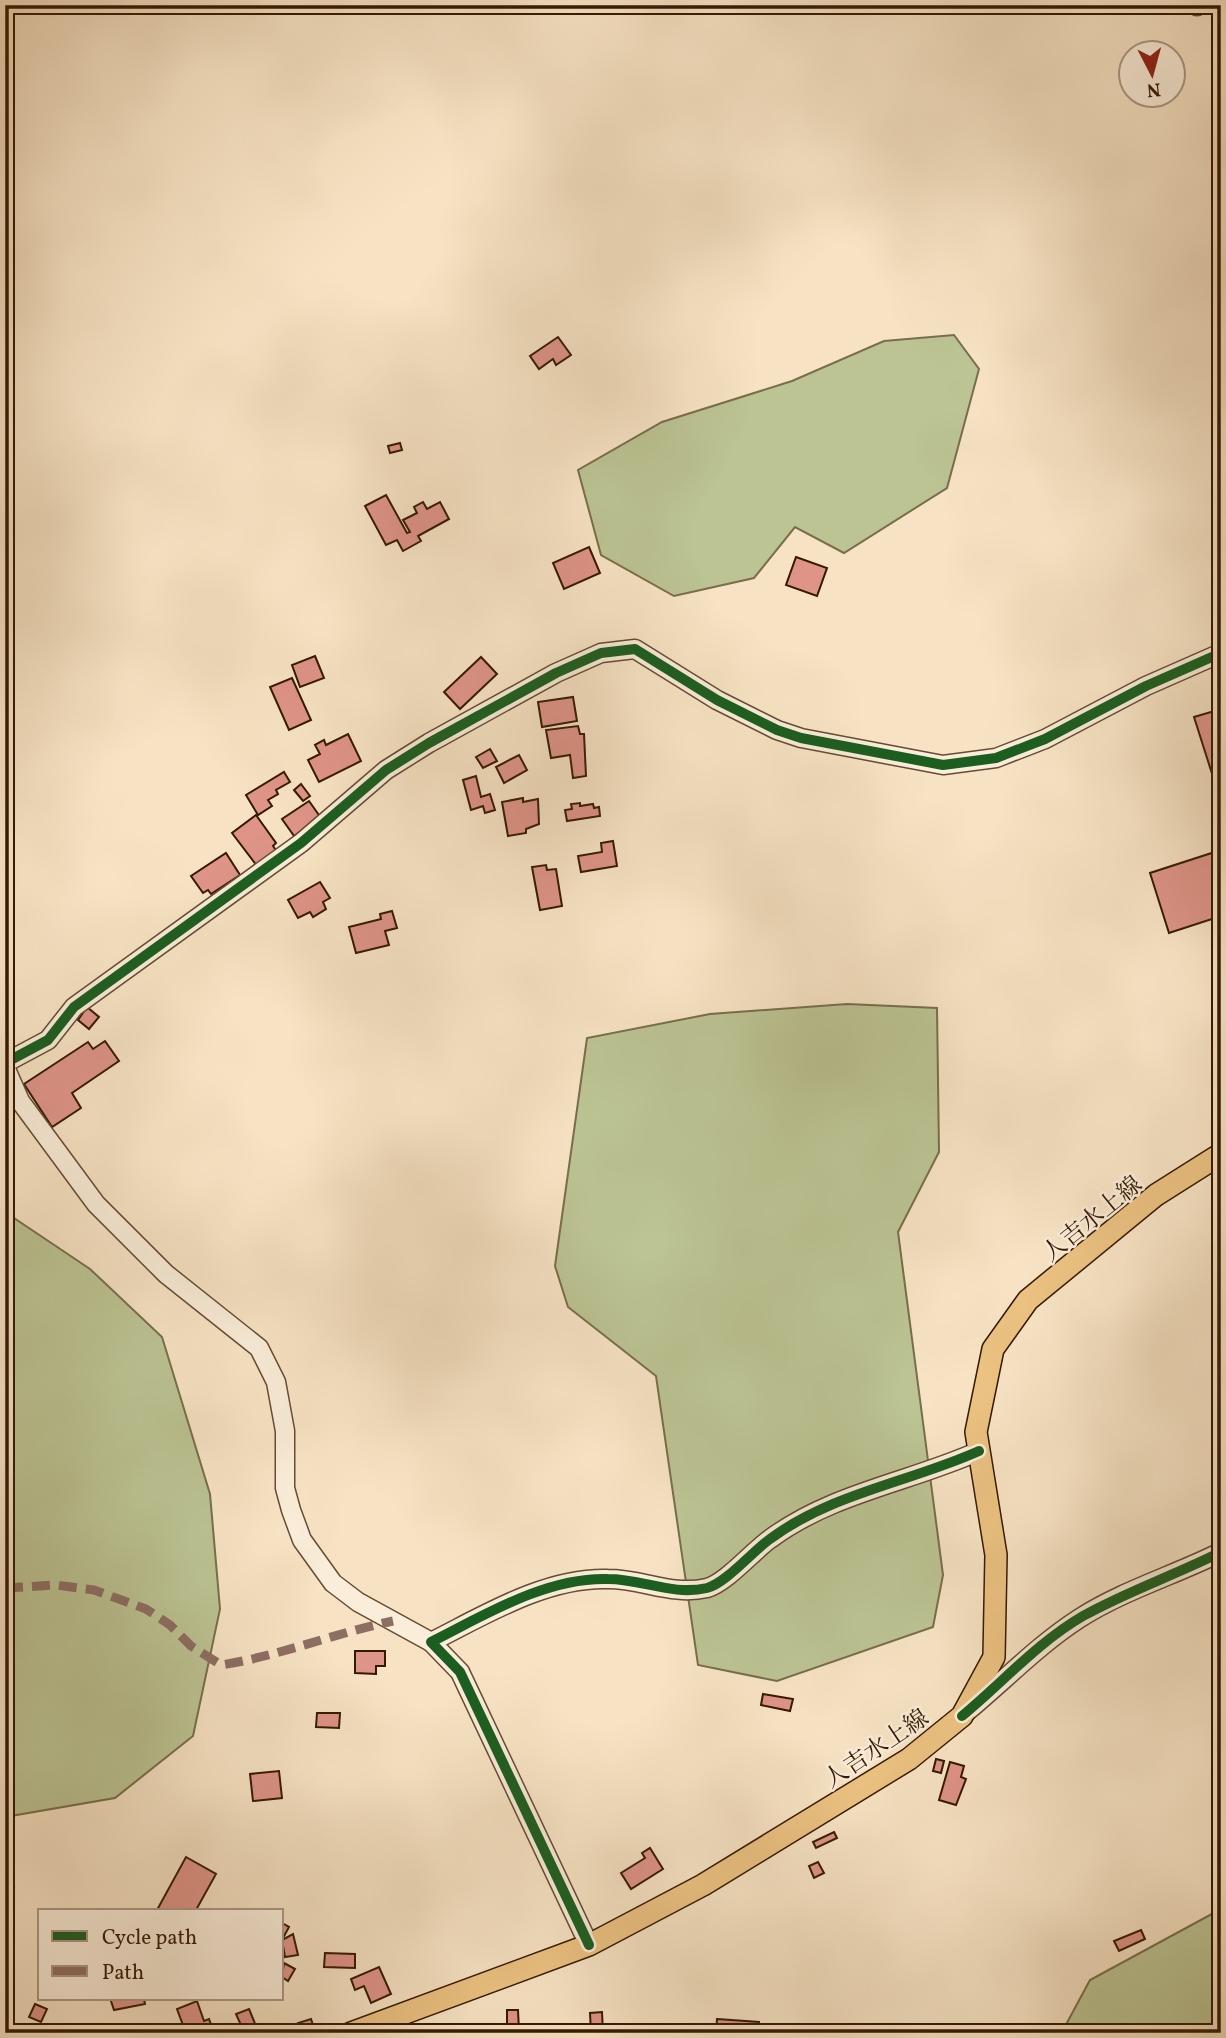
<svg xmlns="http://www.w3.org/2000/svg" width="1226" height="2038" font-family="Vollkorn,'Noto Serif JP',serif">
<rect width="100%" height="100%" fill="#f7e3c4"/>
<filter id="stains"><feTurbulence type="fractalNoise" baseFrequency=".00286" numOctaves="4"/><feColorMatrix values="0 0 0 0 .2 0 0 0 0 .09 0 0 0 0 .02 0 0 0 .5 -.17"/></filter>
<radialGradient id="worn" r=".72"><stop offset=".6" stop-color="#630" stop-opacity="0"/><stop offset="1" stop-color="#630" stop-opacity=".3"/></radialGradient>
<!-- green -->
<g fill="#bcc494" stroke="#786e4c" stroke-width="2">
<polygon points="954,335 979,369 947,488 844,553 795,527 754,578 674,596 601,555 578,470 662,422 792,381 884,341"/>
<polygon points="847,1004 937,1008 939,1152 898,1232 943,1575 933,1627 777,1681 698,1665 656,1376 568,1307 555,1266 587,1038 710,1014"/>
<polygon points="5,1212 90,1269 162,1337 210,1494 220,1609 193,1736 115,1798 5,1817"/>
<polygon points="1221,1909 1221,2033 1062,2032 1090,1980"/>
</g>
<!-- building -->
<g fill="#df9488" stroke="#341903" stroke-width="2">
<polygon points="558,337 571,355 556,365 553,359 539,369 530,356"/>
<polygon points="400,443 402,450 390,453 388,446"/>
<polygon points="386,495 407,533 410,532 403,520 417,513 414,507 423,502 427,509 440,502 449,519 418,536 421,541 403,551 397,540 386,545 365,506"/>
<polygon points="589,547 600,573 564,589 553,563"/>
<polygon points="796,557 827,568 817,596 786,585"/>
<polygon points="315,656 324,678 300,687 292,665"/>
<polygon points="481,657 497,674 460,709 444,692"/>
<polygon points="292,678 311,720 289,730 270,687"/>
<polygon points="573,697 577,721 542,727 538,702"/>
<polygon points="1221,709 1221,802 1194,717"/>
<polygon points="578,726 580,734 584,734 586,776 573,778 570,755 551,758 546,730"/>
<polygon points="348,734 361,761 319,782 308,760 320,754 315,745 324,740 326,745"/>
<polygon points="490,749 497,761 483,768 476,757"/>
<polygon points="519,755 527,770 504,783 496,767"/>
<polygon points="284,772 290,782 276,790 278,794 268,800 272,806 258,815 246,795"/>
<polygon points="476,776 481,797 490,794 495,810 485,813 483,806 471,810 463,780"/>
<polygon points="301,784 310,796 303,801 294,790"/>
<polygon points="523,798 523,802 538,799 539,824 526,829 526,833 508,836 502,802"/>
<polygon points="309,801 321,818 294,836 282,819"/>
<polygon points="580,803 580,806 593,804 594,808 599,807 600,816 567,821 565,810 572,809 571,804"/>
<polygon points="256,815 276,843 273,846 277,852 257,866 232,833"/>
<polygon points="613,841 617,866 581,872 578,856 602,852 601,843"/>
<polygon points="1221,850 1221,925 1218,917 1169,933 1150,873"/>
<polygon points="226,853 240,875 211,894 208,890 203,893 191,876"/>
<polygon points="546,865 547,870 556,869 562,906 540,910 532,867"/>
<polygon points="320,882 330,898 323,902 326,909 313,917 310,912 298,918 288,900"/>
<polygon points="392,911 397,928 385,931 389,945 356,953 349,927 381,919 380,914"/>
<polygon points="87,1007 99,1017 89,1029 78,1020"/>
<polygon points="105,1041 119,1061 72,1093 81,1108 52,1127 24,1084 88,1042 93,1049"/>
<polygon points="355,1651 385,1651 385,1666 376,1666 376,1674 355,1673"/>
<polygon points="763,1694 793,1699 790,1711 761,1705"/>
<polygon points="317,1713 340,1713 339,1728 316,1727"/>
<polygon points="936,1759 944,1761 941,1773 933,1771"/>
<polygon points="950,1762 964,1766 961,1777 966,1779 956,1805 939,1800"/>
<polygon points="279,1771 282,1798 253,1801 250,1774"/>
<polygon points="834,1832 837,1838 816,1848 813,1842"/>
<polygon points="650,1848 663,1869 631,1889 621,1873 645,1858 642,1853"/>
<polygon points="186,1857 216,1874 196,1910 157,1910"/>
<polygon points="818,1862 824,1873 814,1878 809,1866"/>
<polygon points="8,1863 14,1887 5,1889 5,1864"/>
<polygon points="282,1923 289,1927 282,1940"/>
<polygon points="1141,1930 1145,1939 1119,1951 1114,1941"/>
<polygon points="293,1934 298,1955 285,1957 282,1940"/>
<polygon points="325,1953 355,1954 355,1968 324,1967"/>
<polygon points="284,1963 295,1969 288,1981 282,1977"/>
<polygon points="379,1967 391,1994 371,2003 364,1986 355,1990 351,1979"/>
<polygon points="110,1998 147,1998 144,1999 145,2004 114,2010"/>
<polygon points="197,2001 204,2021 209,2019 212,2027 195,2033 171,2033 184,2028 177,2009"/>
<polygon points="35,2004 47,2009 41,2022 29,2017"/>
<polygon points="249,2009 256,2026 244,2032 236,2014"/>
<polygon points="507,2010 518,2010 519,2031 507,2032"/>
<polygon points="602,2012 603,2033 591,2033 590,2013"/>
<polygon points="311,2019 313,2025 301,2029 298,2023"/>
<polygon points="717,2019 759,2022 758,2033 716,2033"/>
</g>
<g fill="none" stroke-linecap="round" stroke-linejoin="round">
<defs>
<g id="minor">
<polyline points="1197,6 1197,5"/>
<polyline points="5,1063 48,1040 74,1007 301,843 386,770 429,743 556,673 601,653 635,649 717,700 777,730 801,738 943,765 996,758 1045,739 1146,686 1221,653"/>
<polyline points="5,1067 20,1101 96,1204 166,1274 259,1348 276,1382 285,1431 285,1488 291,1510 302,1540 333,1583 358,1602 431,1642"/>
<path d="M965 1713C1004 1681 1038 1645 1080 1618 1124 1590 1175 1575 1221 1552"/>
<path d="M589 1945 460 1672 431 1642C485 1615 546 1577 608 1579 643 1579 672 1596 707 1588 726 1583 753 1551 770 1539 832 1493 910 1482 979 1451"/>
</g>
<polyline id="major" points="351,2033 589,1945 703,1885 909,1759 962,1716 994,1657 996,1555 976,1432 993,1349 1028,1300 1156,1195 1221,1154"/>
</defs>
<!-- minor casing -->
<use href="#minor" stroke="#654c33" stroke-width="21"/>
<!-- major casing -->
<use href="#major" stroke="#341903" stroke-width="24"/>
<!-- minor -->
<use href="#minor" stroke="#faedd9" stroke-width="18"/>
<!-- major -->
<use href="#major" stroke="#ecc282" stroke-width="21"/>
<!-- quiet -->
<path stroke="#8d6e63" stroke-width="9" stroke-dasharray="18 9" stroke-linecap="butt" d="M5 1588 56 1585 94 1590 146 1609 170 1625 191 1646 221 1665C279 1656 335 1633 393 1621"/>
<defs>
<g id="cycleway">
<polyline points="5,1063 48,1040 74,1007 301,843 386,770 429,743 556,673 601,653 635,649 717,700 777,730 801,738 943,765 996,758 1045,739 1146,686 1221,653"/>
<path d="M962 1716C1002 1683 1038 1642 1083 1616 1128 1591 1175 1575 1221 1552"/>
<path d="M589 1945 460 1672 431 1642C485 1615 546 1577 608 1579 643 1579 672 1596 707 1588 726 1583 753 1551 770 1539 832 1493 910 1482 979 1451"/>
</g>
</defs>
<!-- cycleway casing -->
<use href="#cycleway" stroke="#faedd9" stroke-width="15"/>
<!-- cycleway -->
<use href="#cycleway" stroke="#1b5e20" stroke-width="10"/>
</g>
<g text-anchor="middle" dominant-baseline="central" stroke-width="5" stroke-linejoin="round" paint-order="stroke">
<!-- street labels -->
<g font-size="24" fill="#341903" stroke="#faedd9">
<text transform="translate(1093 1220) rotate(-39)">人吉水上線</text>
<text transform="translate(877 1750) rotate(-34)">人吉水上線</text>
</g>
</g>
<!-- margin -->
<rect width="1226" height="2038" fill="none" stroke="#f7e3c4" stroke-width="28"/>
<rect x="7" y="7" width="1212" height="2024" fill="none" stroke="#341903" stroke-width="3.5"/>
<rect x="14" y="14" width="1198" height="2010" fill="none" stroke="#341903" stroke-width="2"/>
<!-- legend -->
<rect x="38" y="1909" width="245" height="91" fill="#faedd9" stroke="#ab9883" stroke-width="2"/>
<rect x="52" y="1931" width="35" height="10" fill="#1b5e20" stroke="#ab9883" stroke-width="2"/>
<text x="102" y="1944" font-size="21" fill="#341903">Cycle path</text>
<rect x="52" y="1966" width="35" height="10" fill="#8d6e63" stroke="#ab9883" stroke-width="2"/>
<text x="102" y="1979" font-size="21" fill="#341903">Path</text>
<!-- north arrow -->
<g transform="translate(1152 74) rotate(174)"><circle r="33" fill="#faedd9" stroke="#ab9883" stroke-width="2"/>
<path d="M0-5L12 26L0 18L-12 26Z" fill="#8f2418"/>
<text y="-10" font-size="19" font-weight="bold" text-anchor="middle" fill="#341903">N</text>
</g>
<rect width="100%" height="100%" filter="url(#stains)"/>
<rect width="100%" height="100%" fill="url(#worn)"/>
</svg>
